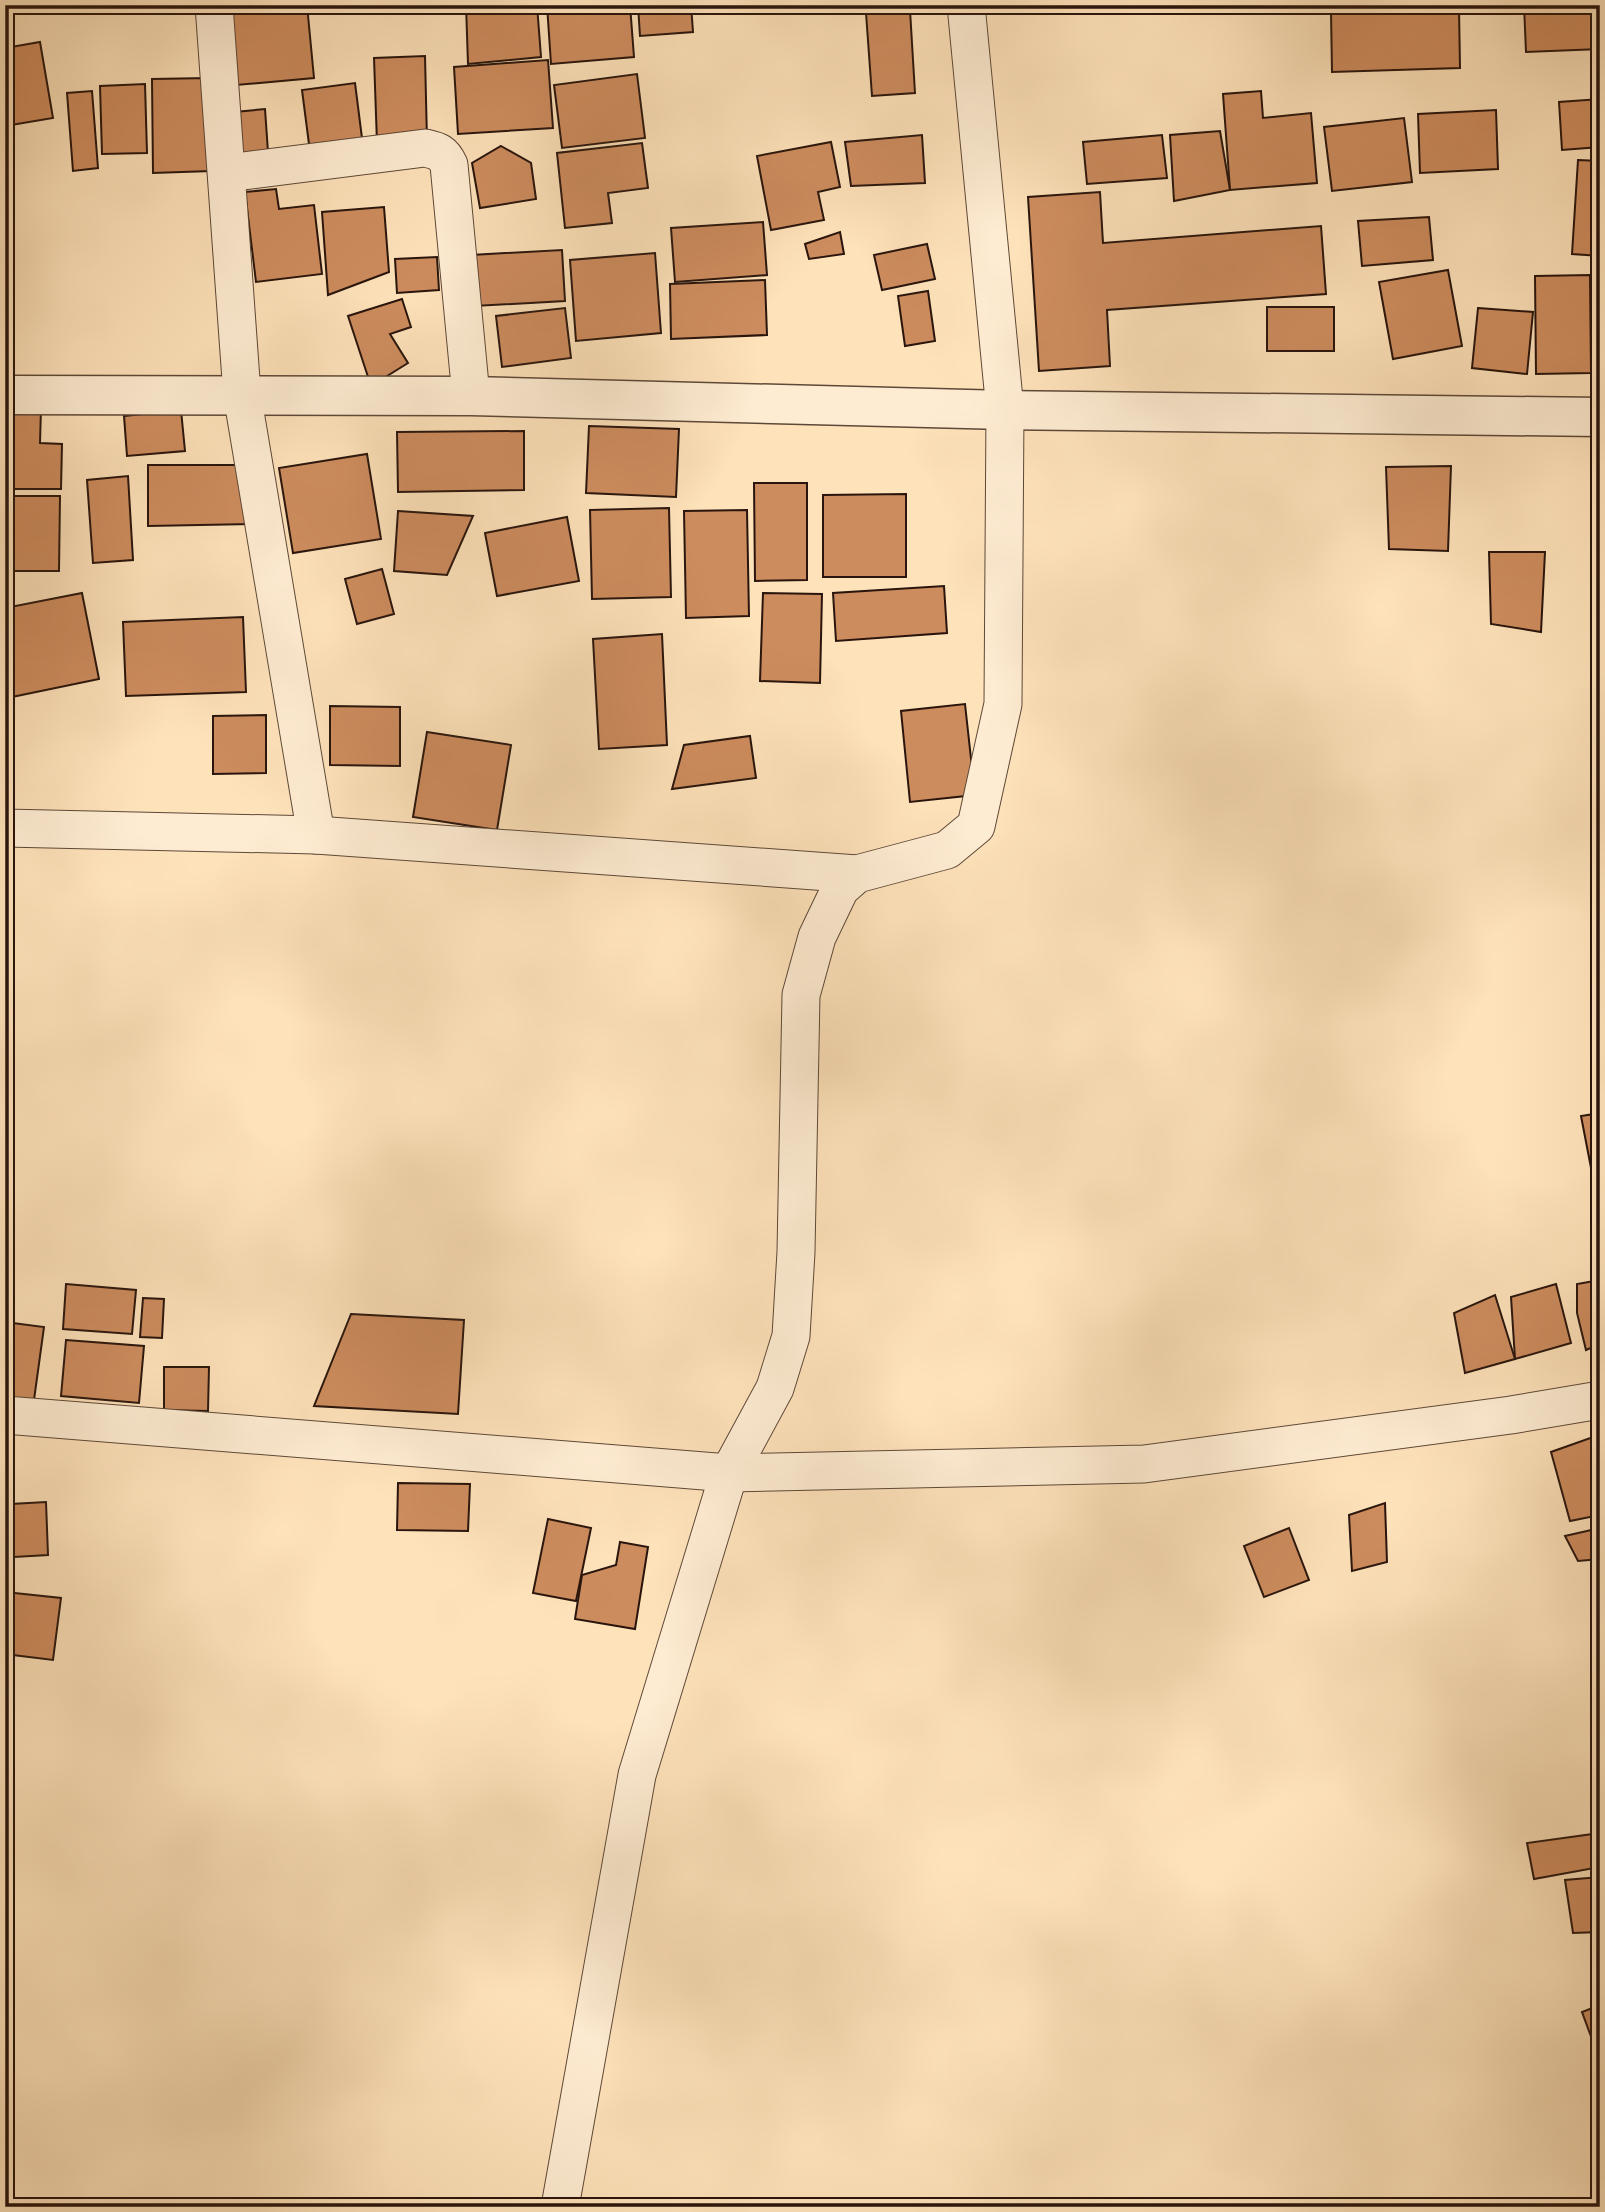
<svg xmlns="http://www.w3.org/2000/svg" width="1605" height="2212" font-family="'Sorts Mill Goudy',serif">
<rect width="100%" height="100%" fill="#fee2ba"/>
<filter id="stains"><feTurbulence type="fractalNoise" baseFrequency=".00286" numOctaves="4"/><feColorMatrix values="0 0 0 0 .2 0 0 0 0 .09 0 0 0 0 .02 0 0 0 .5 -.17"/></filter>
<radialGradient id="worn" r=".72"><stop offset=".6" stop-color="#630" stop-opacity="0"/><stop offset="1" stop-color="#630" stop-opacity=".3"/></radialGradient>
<!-- building -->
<g fill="#cd8c5e" stroke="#29150d" stroke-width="2">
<polygon points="273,5 307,5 314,78 236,85 229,10"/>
<polygon points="466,5 537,5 541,57 468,64"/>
<polygon points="547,5 630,5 634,57 551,64"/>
<polygon points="638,5 691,5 693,32 640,36"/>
<polygon points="814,5 851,5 815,10"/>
<polygon points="1524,5 1600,5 1600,49 1526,52"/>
<polygon points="1459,8 1460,68 1332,72 1331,12"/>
<polygon points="910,10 915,93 872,96 866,13"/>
<polygon points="40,42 53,118 5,126 5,48"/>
<polygon points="425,56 427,141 377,143 374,58"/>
<polygon points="548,60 553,128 458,134 454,67"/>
<polygon points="637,74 645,138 562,148 554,85"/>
<polygon points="209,78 211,171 153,173 152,79"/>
<polygon points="355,83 363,146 310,152 302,90"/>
<polygon points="145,84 147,153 102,154 100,86"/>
<polygon points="92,91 98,168 73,171 67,93"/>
<polygon points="1261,91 1263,118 1311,113 1317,183 1230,190 1223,94"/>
<polygon points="1600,99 1600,147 1562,150 1559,102"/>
<polygon points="265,109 268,152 237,154 235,112"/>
<polygon points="1496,110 1498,169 1420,173 1418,114"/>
<polygon points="1404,118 1412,182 1332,191 1324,127"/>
<polygon points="1220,131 1230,190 1174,201 1170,135"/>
<polygon points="922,135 925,183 851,186 845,142"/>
<polygon points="1162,135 1167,178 1087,184 1083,142"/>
<polygon points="831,142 840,187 818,192 824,220 771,230 757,156"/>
<polygon points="642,143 648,188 608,193 612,223 565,228 557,153"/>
<polygon points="501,146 531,163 536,199 480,208 472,163"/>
<polygon points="1578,160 1600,161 1600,256 1572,254"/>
<polygon points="276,189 279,209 314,205 322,274 256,282 245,192"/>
<polygon points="1100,192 1103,243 1321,226 1326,294 1107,310 1110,366 1039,371 1028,197"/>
<polygon points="384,207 389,272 328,295 322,212"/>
<polygon points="1429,217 1433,260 1362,266 1358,221"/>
<polygon points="763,222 767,275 675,282 671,228"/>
<polygon points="840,232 844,254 809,259 805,244"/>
<polygon points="927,244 935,279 882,290 874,255"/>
<polygon points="562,250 565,301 474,306 471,255"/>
<polygon points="655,253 661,333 576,341 570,260"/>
<polygon points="437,257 439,290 397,293 395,259"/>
<polygon points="1448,270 1462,346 1393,359 1379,282"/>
<polygon points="1590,275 1591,373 1536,374 1535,276"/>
<polygon points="765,280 767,335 671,339 670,284"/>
<polygon points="928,291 935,341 905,346 898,296"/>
<polygon points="402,299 411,327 390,334 408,363 371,386 348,316"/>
<rect x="1267" y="307" width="67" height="44"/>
<polygon points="565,308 571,358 502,367 496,316"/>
<polygon points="1478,308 1533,312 1527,374 1472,368"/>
<polygon points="5,408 41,408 40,443 62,444 61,489 5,489"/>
<polygon points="181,410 185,451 127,456 124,416"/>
<polygon points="589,426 679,429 676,497 586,493"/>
<polygon points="524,431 524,490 398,492 397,432"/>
<polygon points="367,454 381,539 293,553 279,468"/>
<polygon points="148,465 252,465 252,524 148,526"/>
<polygon points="1451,466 1448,551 1389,549 1386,467"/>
<polygon points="128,476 133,560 93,563 87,480"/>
<polygon points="754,483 807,483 807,580 755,581"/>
<polygon points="906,494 906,577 823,577 823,495"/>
<polygon points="5,496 60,496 59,571 5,571"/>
<polygon points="669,508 671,597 592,599 590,510"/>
<polygon points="747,510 749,616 686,618 684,511"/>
<polygon points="398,511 473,516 447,575 394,571"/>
<polygon points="567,517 579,581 497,596 485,533"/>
<polygon points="1489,552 1545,552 1541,632 1491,624"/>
<polygon points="382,569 394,614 357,624 345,579"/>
<polygon points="944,586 947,633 836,641 833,593"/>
<polygon points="82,593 99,679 7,698 5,689 5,608"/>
<polygon points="763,593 822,594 820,683 760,681"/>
<polygon points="243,617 246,692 126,696 123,622"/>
<polygon points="662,634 667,745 599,749 593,639"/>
<polygon points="965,704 975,795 910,802 901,711"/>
<polygon points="330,706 400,707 400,766 330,765"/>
<polygon points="266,715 266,773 213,774 213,716"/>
<polygon points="427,732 511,745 497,830 413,817"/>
<polygon points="750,736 756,778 672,789 684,745"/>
<polygon points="1600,1113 1600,1173 1592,1173 1581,1116"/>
<polygon points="1600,1280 1600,1344 1586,1350 1577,1313 1577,1284"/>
<polygon points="66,1284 136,1290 132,1334 63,1329"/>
<polygon points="1556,1284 1571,1343 1515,1359 1511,1297"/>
<polygon points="1495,1295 1515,1359 1465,1373 1454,1313"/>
<polygon points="143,1298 164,1299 162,1338 140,1337"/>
<polygon points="351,1314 464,1320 458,1414 314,1406"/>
<polygon points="5,1322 44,1327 34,1400 5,1397"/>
<polygon points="66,1340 144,1346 139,1403 61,1396"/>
<polygon points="164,1367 209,1367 208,1411 164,1410"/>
<polygon points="1596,1436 1600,1447 1600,1515 1570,1521 1551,1452"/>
<polygon points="398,1483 470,1484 468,1531 397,1530"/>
<polygon points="46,1502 48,1555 14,1557 11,1504"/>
<polygon points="1385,1503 1387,1562 1352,1571 1349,1515"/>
<polygon points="548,1519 591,1528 576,1601 533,1593"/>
<polygon points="1289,1528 1309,1580 1264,1597 1244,1546"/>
<polygon points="1600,1528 1600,1559 1578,1561 1565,1536"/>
<polygon points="620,1542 648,1547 635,1629 575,1619 582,1575 616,1565"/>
<polygon points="5,1592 61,1598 53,1660 5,1654"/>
<polygon points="1600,1833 1600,1867 1534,1879 1527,1843"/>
<polygon points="1600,1877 1600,1932 1573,1933 1565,1880"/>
<polygon points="1600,2005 1600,2061 1582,2012"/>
</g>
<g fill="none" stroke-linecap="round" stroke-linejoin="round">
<defs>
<g id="minor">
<polyline points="214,5 242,394 316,835"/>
<path d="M227 173 425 148C438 151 443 152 449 165L471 396"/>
<polyline points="5,828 316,835 857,874"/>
<polyline points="5,1415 729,1473 1144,1464 1511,1415 1600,1400"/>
<polyline points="560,2207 637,1775 729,1473 775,1388 791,1336 796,1252 801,995 817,937 840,889 857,874 947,850 976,826 1003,704 1005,410 966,5"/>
</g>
<polyline id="tertiary" points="5,395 471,396 1005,410 1600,417"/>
</defs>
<!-- minor casing -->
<use href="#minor" stroke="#5e4838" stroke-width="39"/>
<!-- tertiary casing -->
<use href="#tertiary" stroke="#5e4838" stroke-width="41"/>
<!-- minor -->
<use href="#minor" stroke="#feecd2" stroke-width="37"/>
<!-- tertiary -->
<use href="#tertiary" stroke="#feecd2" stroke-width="38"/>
</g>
<!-- margin -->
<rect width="1605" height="2212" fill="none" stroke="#fee2ba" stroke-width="28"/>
<rect x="7" y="7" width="1591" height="2198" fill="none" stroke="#29150d" stroke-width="3.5"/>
<rect x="14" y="14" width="1577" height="2184" fill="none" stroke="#29150d" stroke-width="2"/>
<rect width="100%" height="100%" filter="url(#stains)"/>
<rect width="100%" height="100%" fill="url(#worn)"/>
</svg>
